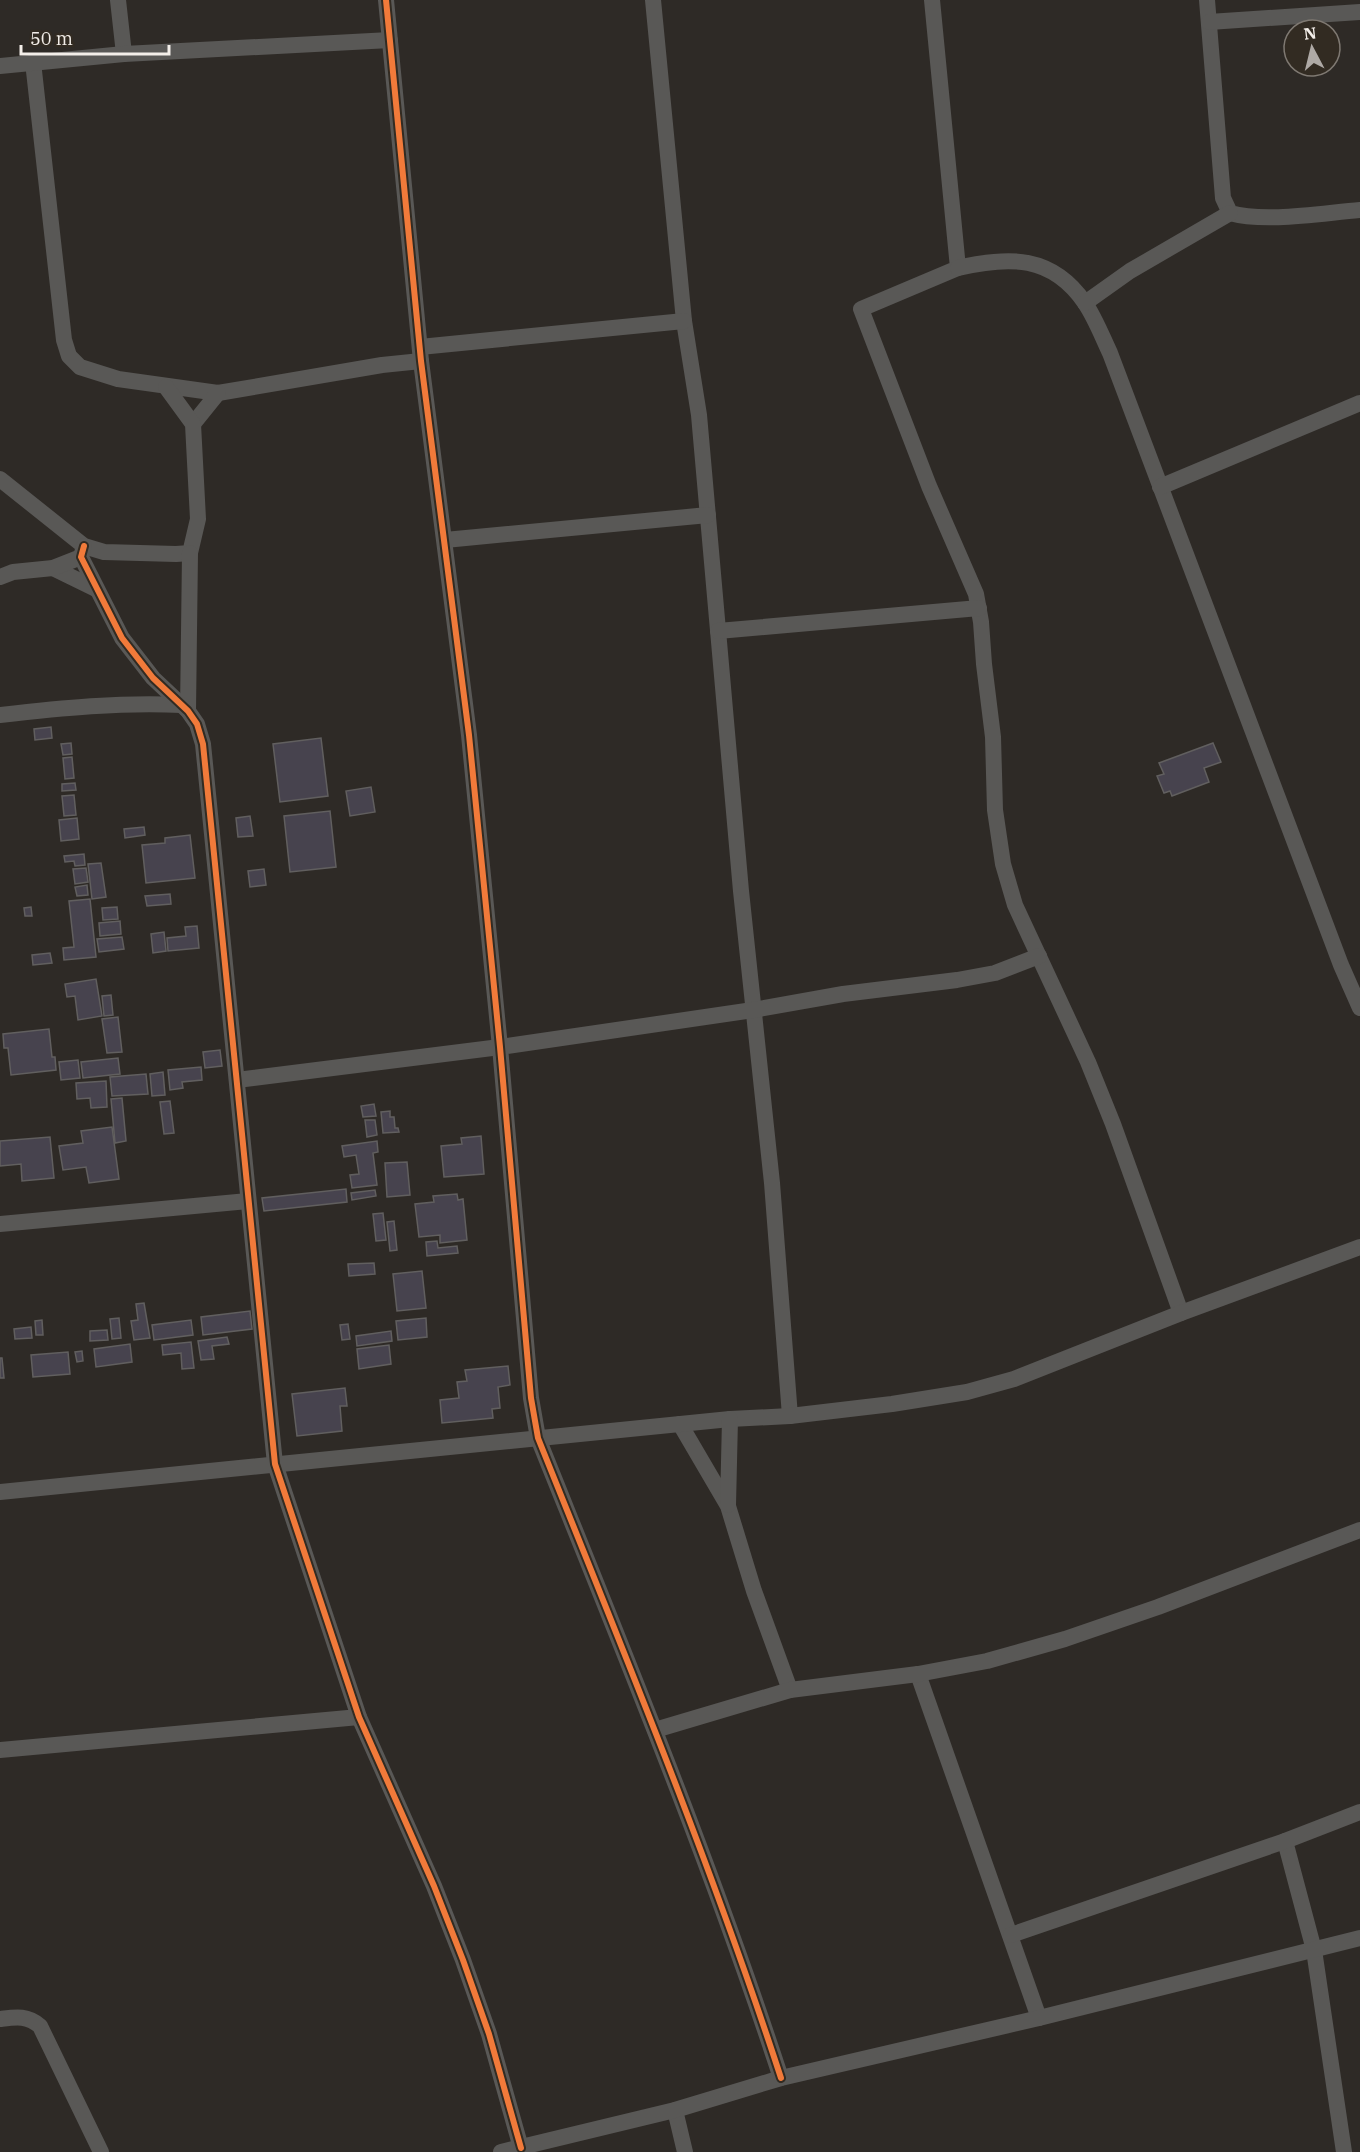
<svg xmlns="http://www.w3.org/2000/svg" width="1360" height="2152" font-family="'IBM Plex Serif',serif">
<rect width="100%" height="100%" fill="#2e2a26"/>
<!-- building -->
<g fill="#47434e" stroke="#615f5f" stroke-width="1.5">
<polygon points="51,727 52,738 35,740 34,729"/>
<polygon points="321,738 328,796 280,802 273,744"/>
<polygon points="71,743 72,754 63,755 61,744"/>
<polygon points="1213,743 1221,762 1204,768 1209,782 1172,796 1170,791 1164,793 1157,776 1164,774 1159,763"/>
<polygon points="72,757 74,778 65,779 63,758"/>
<polygon points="75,783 76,790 62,791 62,784"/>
<polygon points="371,787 375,812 350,816 346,791"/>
<polygon points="74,795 76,815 64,816 62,796"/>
<polygon points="330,811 336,867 290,872 284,816"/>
<polygon points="250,816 253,836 238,837 236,818"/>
<polygon points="77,818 79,839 61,841 59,820"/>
<polygon points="144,827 145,835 125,838 124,829"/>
<polygon points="190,835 195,878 146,883 142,845 165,843 165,838"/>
<polygon points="84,854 85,865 75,866 74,861 65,862 64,856"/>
<polygon points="101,863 106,897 92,899 88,864"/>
<polygon points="86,868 88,882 75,884 73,869"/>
<polygon points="264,869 266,885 250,887 248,871"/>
<polygon points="87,885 88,895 77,896 75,887"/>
<polygon points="170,894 171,904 147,906 145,896"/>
<polygon points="90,899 96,957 64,960 63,948 74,947 69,901"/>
<polygon points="31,907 32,916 25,916 24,908"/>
<polygon points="117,907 118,919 103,920 102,908"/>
<polygon points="120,921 121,934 100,936 99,923"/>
<polygon points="197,926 199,948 168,951 167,938 186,936 185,927"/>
<polygon points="164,932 166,951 153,953 151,934"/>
<polygon points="122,937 124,949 99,952 97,939"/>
<polygon points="50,953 52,963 33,965 32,955"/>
<polygon points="96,979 102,1016 78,1020 75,996 67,997 65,984"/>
<polygon points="111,995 113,1015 104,1016 102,996"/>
<polygon points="118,1017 122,1052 107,1053 102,1019"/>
<polygon points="49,1029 52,1057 55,1057 56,1070 11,1075 8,1048 4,1048 3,1034"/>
<polygon points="220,1050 222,1066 205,1068 203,1052"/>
<polygon points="118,1058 120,1074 83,1078 81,1062"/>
<polygon points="78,1060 80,1078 61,1080 59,1062"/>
<polygon points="201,1067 202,1080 182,1082 183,1088 170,1090 168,1070"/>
<polygon points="163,1072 165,1095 152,1096 150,1074"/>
<polygon points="146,1074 148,1094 112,1096 110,1077"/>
<polygon points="106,1081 107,1107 91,1108 90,1098 77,1099 76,1083"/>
<polygon points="122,1098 126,1141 115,1143 111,1099"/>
<polygon points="170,1101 174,1133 164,1134 160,1102"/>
<polygon points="374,1104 376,1116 363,1117 361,1106"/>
<polygon points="390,1111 390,1117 394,1117 395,1128 398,1128 399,1132 383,1133 381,1112"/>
<polygon points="365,1120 375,1120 377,1135 367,1137"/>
<polygon points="112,1127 119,1179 89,1183 86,1167 63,1170 59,1146 83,1143 81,1131"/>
<polygon points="481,1136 484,1174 444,1177 441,1146 462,1144 461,1138"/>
<polygon points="50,1137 54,1178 22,1181 21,1164 0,1166 0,1141"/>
<polygon points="377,1141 378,1152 373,1153 377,1185 352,1188 350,1175 359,1174 356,1155 344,1157 342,1146"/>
<polygon points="407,1162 410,1195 387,1197 385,1163"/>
<polygon points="346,1189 347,1202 264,1211 262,1198"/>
<polygon points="375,1190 376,1196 352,1200 351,1193"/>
<polygon points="457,1194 458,1200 463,1199 467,1240 440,1243 440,1235 419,1237 415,1204 434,1202 433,1196"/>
<polygon points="383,1213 386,1240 376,1241 373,1214"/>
<polygon points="394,1221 397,1250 390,1251 387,1222"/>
<polygon points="437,1241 438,1248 457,1246 458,1253 427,1256 426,1242"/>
<polygon points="374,1263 375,1274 349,1276 348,1264"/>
<polygon points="422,1271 426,1308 397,1311 393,1274"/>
<polygon points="144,1303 150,1338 134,1340 131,1321 138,1320 136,1304"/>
<polygon points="250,1311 252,1329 203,1335 201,1317"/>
<polygon points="119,1318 121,1338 112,1339 110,1319"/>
<polygon points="426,1318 427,1337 398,1340 396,1321"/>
<polygon points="42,1320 43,1335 36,1335 35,1321"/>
<polygon points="191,1320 193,1335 154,1340 152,1325"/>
<polygon points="348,1324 350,1339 342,1340 340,1325"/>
<polygon points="31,1327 32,1338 15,1339 14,1329"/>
<polygon points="107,1330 108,1340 90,1341 90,1331"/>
<polygon points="391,1331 392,1341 357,1346 356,1336"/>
<polygon points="227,1337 229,1344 212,1346 214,1359 201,1360 198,1341"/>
<polygon points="191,1342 194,1368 182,1369 181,1353 163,1355 162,1345"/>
<polygon points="130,1344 132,1362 96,1367 94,1349"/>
<polygon points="389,1345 391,1364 359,1369 357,1349"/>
<polygon points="82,1351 83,1361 77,1362 75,1352"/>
<polygon points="68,1352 70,1374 33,1377 31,1355"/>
<polygon points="0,1358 2,1358 4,1378 0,1378"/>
<polygon points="508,1366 510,1385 498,1387 500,1408 492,1409 493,1418 442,1423 440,1400 459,1398 457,1382 467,1381 465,1370"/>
<polygon points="345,1388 347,1406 340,1406 342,1431 297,1436 292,1394"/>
</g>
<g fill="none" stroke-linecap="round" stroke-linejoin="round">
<!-- minor -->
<g stroke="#595856" stroke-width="16">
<polyline points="118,0 124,54"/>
<path d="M386 0 421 361 469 735 500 1047 531 1398 538 1438C623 1650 710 1861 781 2078"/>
<polyline points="653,0 684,321 699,415 741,891 772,1183 790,1416"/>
<polyline points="932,0 958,268 861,309 929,486 976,594 981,622 984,664 993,737 995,810 1003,864 1015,905 1088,1062 1113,1124 1181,1313"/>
<path d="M1207 0 1223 198 1230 213C1265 223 1322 213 1360 210"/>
<polyline points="1209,22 1360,12"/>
<polyline points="33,62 64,340 69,356 80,367 118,379 218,393 382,365 421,361"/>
<polyline points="0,66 124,54 390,40"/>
<path d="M958 268C1009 256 1052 255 1085 303 1095 318 1102 336 1110 353L1341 965 1360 1008"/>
<polyline points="1085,303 1130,271 1230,213"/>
<polyline points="420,347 684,321"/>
<polyline points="193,424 218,393"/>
<polyline points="0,479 84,546 104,552 176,554 190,553 198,519 193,424 166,387"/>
<polyline points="1160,487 1360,403"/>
<polyline points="445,540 708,515"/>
<polyline points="84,546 81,557 122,638 153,678 188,711 197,724 203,744 275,1464 359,1717 434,1886 463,1960 489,2034 521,2148"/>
<polyline points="53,568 96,589"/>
<polyline points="0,577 13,572 53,568 81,557"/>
<polyline points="718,631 979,608"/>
<polyline points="188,711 190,553"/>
<path d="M0 715C61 708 121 702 182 705"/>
<polyline points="237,1080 500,1047 753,1010 843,994 957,980 995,973 1039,956"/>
<polyline points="0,1224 248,1201"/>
<polyline points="680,1424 728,1506 754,1591 790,1690"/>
<polyline points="0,1492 730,1419 790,1416 892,1404 967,1392 1014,1379 1181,1313 1360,1247"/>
<polyline points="728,1505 730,1419"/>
<polyline points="918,1674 1039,2018"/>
<polyline points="655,1730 790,1690 918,1674 987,1661 1065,1639 1158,1607 1360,1530"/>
<polyline points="0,1750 359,1717"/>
<polyline points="1285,1841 1314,1950 1344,2152"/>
<polyline points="1011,1935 1285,1841 1360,1812"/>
<path d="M0 2019C16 2017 27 2015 40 2026L101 2152"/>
<polyline points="675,2110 685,2152"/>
<polyline points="501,2152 675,2110 781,2078 1039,2018 1360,1938"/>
</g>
<defs>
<g id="cycleway">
<path d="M386 0 421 361 469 735 500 1047 531 1398 538 1438C623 1650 710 1861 781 2078"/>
<polyline points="84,546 81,557 122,638 153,678 188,711 197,724 203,744 275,1464 359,1717 434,1886 463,1960 489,2034 521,2148"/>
</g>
</defs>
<!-- cycleway casing -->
<use href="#cycleway" stroke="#322b22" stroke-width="10"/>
<!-- cycleway -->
<use href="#cycleway" stroke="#f17a3a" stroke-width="6"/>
</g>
<!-- north arrow -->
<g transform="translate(1312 48) rotate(353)"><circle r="28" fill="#322b22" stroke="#7f7972" stroke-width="1.5"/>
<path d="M0-4.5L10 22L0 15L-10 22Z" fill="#aea9a5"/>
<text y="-9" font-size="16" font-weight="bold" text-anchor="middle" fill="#f3eee9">N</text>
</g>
<!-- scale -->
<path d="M21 45v9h148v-9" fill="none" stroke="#f3eee9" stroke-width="3"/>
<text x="30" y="45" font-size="18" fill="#f3eee9" stroke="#322b22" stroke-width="4.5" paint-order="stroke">50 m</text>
</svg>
